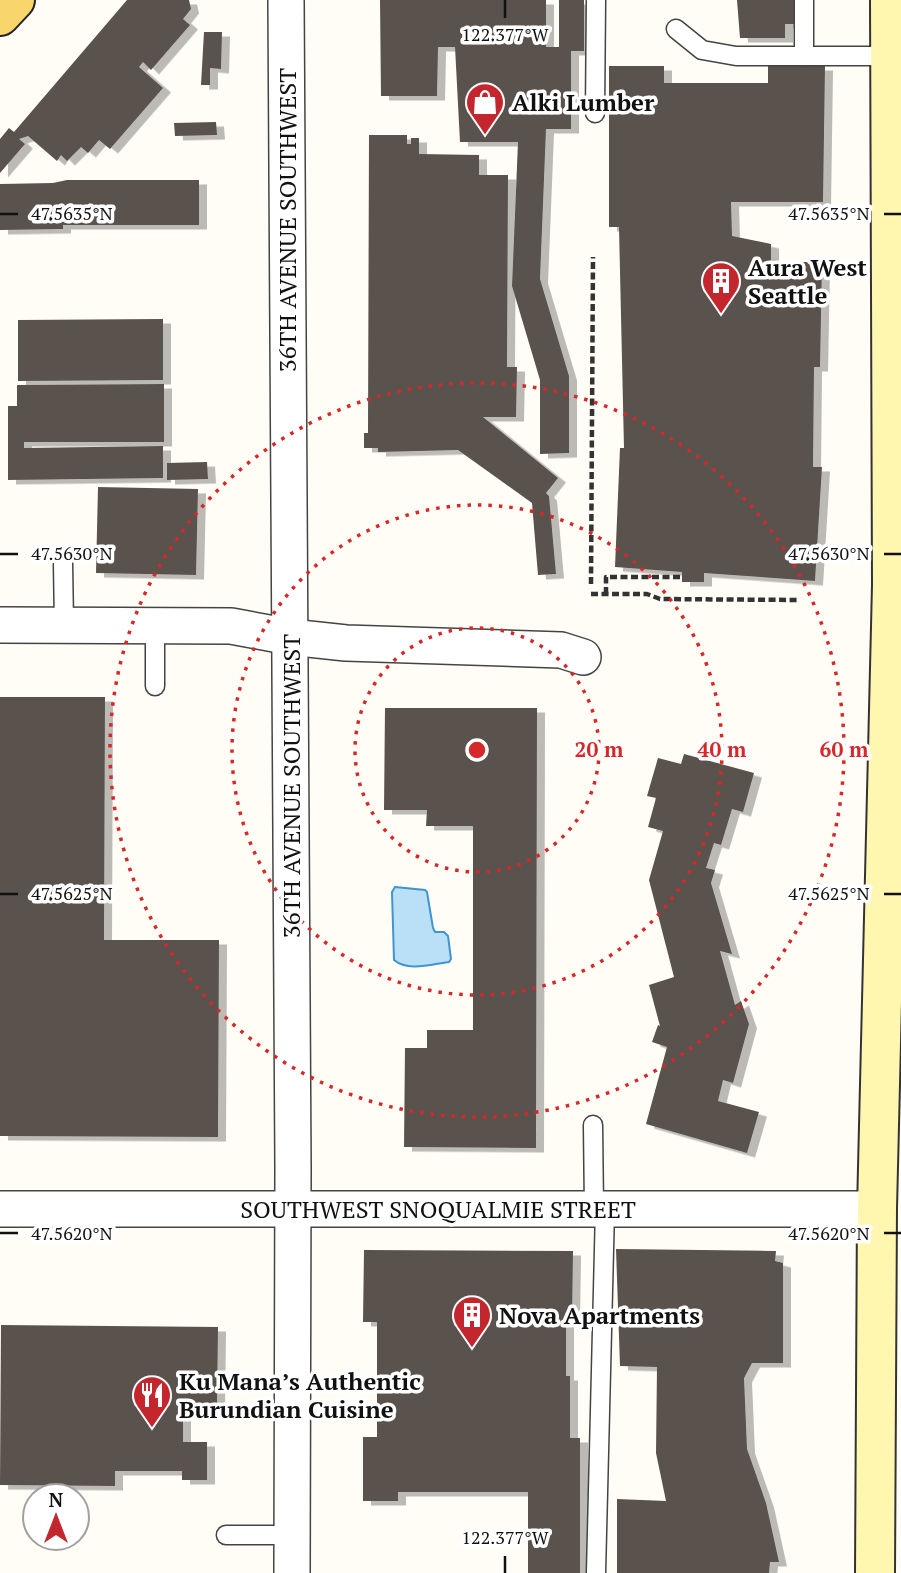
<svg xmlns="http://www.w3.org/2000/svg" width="901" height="1573" font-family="'PT Serif',serif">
<defs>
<filter id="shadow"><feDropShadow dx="8" dy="4.5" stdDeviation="0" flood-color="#0004"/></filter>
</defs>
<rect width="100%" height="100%" fill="#fffdf5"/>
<!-- water -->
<path fill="#b9e0f7" stroke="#3f96cf" stroke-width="2" d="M395 887 425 890 427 892 433 928 435 932H444L448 936 451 959 449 962C432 964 408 972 394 960L392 892Z"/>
<!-- building -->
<g fill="#5a524d" filter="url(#shadow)">
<polygon points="127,0 189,0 191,9 183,19 190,25 151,70 143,62 139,67 163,88 110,149 99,140 88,153 81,147 67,161 61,155 57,161 28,136 19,139 25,144 0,173 0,139 9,128 14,132"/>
<polygon points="380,0 546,0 546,47 559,47 559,0 584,0 584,51 571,51 571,129 546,129 540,279 569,376 569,453 540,454 540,380 512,286 518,142 460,142 455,47 438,47 437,96 381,96"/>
<polygon points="737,0 795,0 795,24 785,24 785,38 740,38"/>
<polygon points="204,32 222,32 221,69 210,68 210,85 201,85"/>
<polygon points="609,66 664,66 664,83 768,83 768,66 825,66 823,202 731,202 732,236 771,244 771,262 822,262 820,367 814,367 813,467 822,467 815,581 704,573 704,582 682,582 682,572 615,567 620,448 624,448 619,227 609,227"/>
<polygon points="216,122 217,135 175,136 174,123"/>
<polygon points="369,135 407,135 407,144 411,144 411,138 419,138 419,154 479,155 479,175 508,175 507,367 517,367 516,417 483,417 558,478 546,493 549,496 556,574 538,575 532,503 458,450 378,452 378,448 364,448 364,433 368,433"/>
<polygon points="67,180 199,180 199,225 63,225 63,229 0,230 0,184 53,183"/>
<polygon points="163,319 163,380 18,381 18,320"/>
<polygon points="164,384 164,442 24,442 24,448 163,446 163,478 8,480 8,406 17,406 17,385"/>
<polygon points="207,462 208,479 167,480 167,463"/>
<polygon points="98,487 198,489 196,575 96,573"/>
<polygon points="0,697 105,697 104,940 219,940 218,1137 0,1136"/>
<polygon points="385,708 537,708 536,1148 404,1147 405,1048 427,1048 427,1030 473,1030 473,826 426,826 427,810 384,810"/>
<polygon points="684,754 754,773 743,812 732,809 721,845 714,843 706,868 715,870 711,883 732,954 720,951 735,1005 741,1001 749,1024 733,1083 723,1080 718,1101 759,1112 747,1153 646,1124 667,1047 652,1042 658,1025 660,1026 649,985 674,977 649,880 663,831 648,827 656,798 647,796 658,758 681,764"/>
<polygon points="616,1249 776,1251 775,1261 783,1263 783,1363 752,1363 744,1378 747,1449 766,1503 779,1562 770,1562 769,1573 617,1573 617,1499 666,1501 656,1453 657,1367 620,1366"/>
<polygon points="364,1250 573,1251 572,1320 566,1320 566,1376 570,1376 570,1438 580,1438 580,1573 528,1573 528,1492 398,1492 398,1501 363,1501 363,1437 377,1437 377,1322 363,1322"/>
<polygon points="1,1325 218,1327 217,1404 183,1404 183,1442 207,1442 207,1480 182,1480 182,1471 115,1471 115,1486 0,1485"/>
</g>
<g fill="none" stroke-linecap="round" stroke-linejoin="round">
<defs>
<g id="service">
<polyline points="804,0 804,56"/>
<polyline points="676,29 702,50 736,56 890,56"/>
<polyline points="595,113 596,0"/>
<polyline points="63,563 64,625"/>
<polyline points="155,626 155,686"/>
<polyline points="593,1125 594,1209"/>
<polyline points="226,1535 292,1535"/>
<polyline points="596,1573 605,1209"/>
</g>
<g id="minor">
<polyline points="286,0 293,1167 292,1573"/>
<polyline points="0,625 231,626 290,637 346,643 561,650 583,657"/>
<polyline points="0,1209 877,1209"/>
</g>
<polyline id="secondary" points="875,1573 877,1209 892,585 890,0"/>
<polyline id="primary" points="0,16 15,0"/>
</defs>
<!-- service casing -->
<use href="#service" stroke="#444" stroke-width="21"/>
<!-- minor casing -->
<use href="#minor" stroke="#444" stroke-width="38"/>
<!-- secondary casing -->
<use href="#secondary" stroke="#333" stroke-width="42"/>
<!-- primary casing -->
<use href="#primary" stroke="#222" stroke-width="42"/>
<!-- path -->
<g stroke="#333" stroke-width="4.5" stroke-dasharray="7 3.5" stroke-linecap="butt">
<polyline points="591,584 593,257"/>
<polyline points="591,594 647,594 660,599 797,600"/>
<polyline points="606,594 606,577 682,577"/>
</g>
<!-- service -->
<use href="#service" stroke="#fff" stroke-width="18"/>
<!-- minor -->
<use href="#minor" stroke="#fff" stroke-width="35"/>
<!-- secondary -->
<use href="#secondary" stroke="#fff6b0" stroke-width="38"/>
<!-- primary -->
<use href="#primary" stroke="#f9d66b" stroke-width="38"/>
</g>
<!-- ticks -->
<path fill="none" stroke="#111" stroke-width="2.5" d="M505 0V18M0 214H18M884 214H901M0 554H18M884 554H901M0 894H18M884 894H901M0 1233H18M884 1233H901M505 1556V1573"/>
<!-- distance rings -->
<g fill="none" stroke="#d62828" stroke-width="3.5" stroke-dasharray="3.5 7">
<circle cx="477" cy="750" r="122"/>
<circle cx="477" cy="750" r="245"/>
<circle cx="477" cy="750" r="367"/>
</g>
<!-- icons -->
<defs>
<symbol id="shop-pin" viewBox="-11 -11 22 30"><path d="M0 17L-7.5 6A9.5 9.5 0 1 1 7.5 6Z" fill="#c4262e" stroke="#fff"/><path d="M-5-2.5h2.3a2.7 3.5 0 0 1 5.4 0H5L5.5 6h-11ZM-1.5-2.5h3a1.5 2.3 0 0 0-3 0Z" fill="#fff"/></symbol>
<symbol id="building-pin" viewBox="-11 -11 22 30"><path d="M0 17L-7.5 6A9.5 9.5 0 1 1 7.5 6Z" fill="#c4262e" stroke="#fff"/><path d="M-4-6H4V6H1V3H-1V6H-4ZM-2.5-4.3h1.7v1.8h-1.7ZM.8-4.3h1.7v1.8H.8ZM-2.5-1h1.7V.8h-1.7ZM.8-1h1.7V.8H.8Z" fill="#fff"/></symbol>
<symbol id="restaurant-pin" viewBox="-11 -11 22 30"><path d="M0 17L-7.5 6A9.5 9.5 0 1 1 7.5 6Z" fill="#c4262e" stroke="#fff"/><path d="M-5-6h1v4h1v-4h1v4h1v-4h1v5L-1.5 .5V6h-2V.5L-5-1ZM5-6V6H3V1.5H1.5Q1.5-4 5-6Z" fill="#fff"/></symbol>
</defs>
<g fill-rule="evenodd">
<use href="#shop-pin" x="463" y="80" width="44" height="60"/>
<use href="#building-pin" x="699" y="259" width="44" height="60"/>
<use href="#building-pin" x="450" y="1293" width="44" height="60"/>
<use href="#restaurant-pin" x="130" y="1373" width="44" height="60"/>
</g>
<g text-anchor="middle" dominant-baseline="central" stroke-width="7" stroke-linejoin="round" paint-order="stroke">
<!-- poi labels -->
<g font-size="24" font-weight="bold" fill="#111" stroke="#fff" text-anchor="start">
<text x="512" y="102">Alki Lumber</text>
<text x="748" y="267">Aura West<tspan x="748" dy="28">Seattle</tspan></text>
<text x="499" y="1315">Nova Apartments</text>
<text x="179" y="1381">Ku Mana’s Authentic<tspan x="179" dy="28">Burundian Cuisine</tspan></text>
</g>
<!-- street labels -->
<g font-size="24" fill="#111" stroke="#fff">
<text transform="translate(287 220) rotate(-90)">36TH AVENUE SOUTHWEST</text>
<text transform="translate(291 786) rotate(-90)">36TH AVENUE SOUTHWEST</text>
<text x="438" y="1209">SOUTHWEST SNOQUALMIE STREET</text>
</g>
</g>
<g font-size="18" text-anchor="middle" fill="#111" stroke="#fff" stroke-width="7" stroke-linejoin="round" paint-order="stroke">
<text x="505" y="41">122.377°W</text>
<text x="72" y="220">47.5635°N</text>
<text x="829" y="220">47.5635°N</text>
<text x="72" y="560">47.5630°N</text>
<text x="829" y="560">47.5630°N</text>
<text x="72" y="900">47.5625°N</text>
<text x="829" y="900">47.5625°N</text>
<text x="72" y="1240">47.5620°N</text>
<text x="829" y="1240">47.5620°N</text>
<text x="505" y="1544">122.377°W</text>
</g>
<circle cx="477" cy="750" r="10" fill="#d62828" stroke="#fff" stroke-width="3.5"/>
<g font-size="21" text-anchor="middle" font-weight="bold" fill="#d62828" stroke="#fff" stroke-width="7" stroke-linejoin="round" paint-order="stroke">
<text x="599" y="757">20 m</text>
<text x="722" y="757">40 m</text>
<text x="844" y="757">60 m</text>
</g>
<!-- north arrow -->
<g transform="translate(56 1517)"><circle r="33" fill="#ffffff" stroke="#a0a0a0" stroke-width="2"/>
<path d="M0-5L12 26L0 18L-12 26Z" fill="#c4262e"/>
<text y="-10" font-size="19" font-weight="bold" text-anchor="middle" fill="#111111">N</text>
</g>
</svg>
